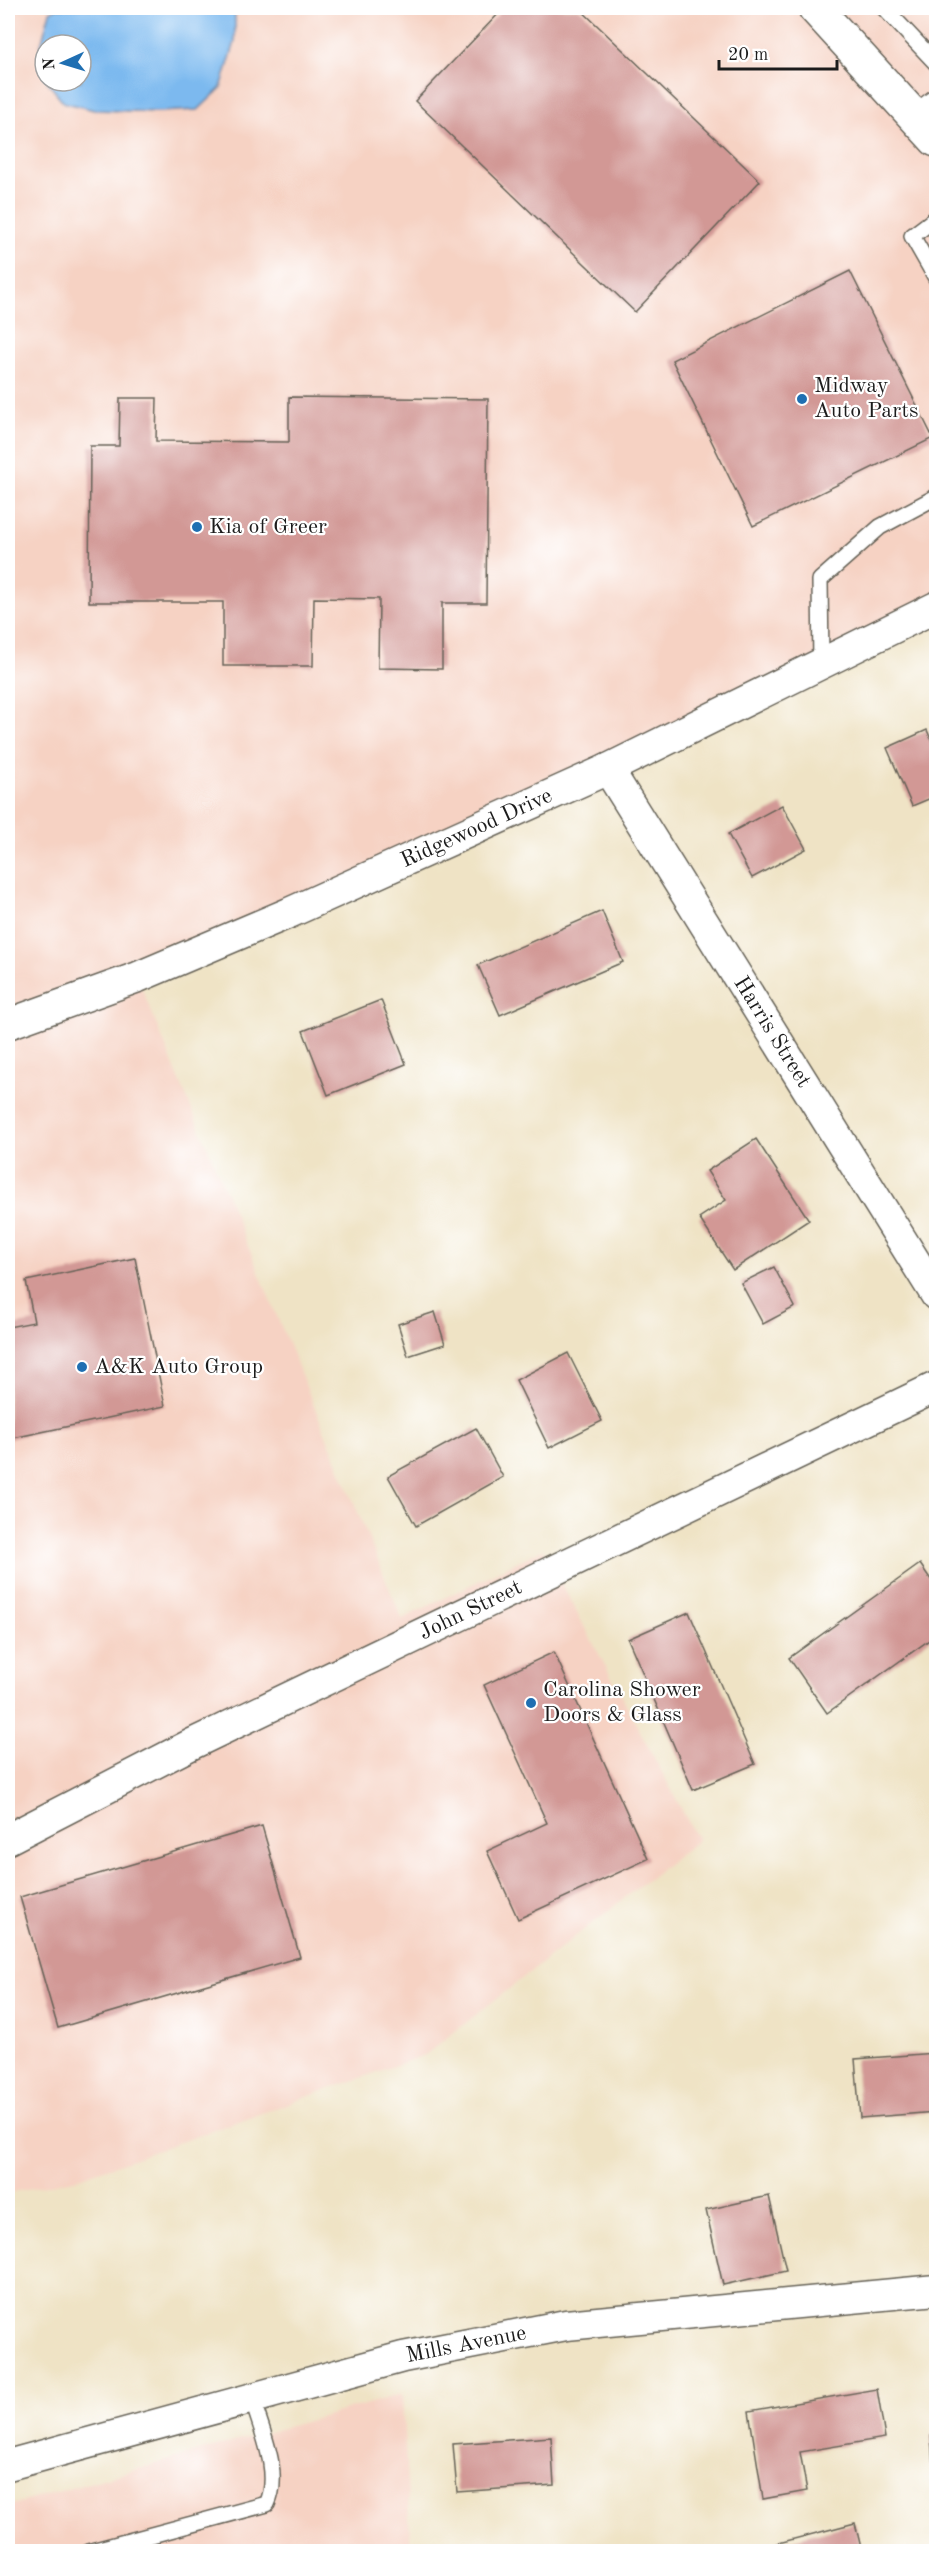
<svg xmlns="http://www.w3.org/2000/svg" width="944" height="2559" font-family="'Old Standard TT',serif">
<rect width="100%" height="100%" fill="#fff"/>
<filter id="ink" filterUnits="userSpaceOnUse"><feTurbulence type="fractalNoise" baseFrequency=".0167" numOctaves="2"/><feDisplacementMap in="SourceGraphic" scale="12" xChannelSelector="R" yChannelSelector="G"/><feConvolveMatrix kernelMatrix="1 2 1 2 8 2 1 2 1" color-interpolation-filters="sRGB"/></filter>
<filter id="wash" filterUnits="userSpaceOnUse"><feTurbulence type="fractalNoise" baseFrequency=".008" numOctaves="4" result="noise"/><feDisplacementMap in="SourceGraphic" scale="24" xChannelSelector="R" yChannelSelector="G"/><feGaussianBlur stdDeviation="1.35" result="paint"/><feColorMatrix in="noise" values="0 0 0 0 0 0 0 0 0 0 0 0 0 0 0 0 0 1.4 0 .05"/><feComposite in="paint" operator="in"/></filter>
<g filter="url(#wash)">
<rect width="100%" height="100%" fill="#efe3c5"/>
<!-- built -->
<g fill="#f6d2c3" fill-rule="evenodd">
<path d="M8 8H936V622L140 984 402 1619 543 1549 698 1840 425 2055 79 2178 8 2193ZM45 45H81V81H45Z"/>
<polygon points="402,2394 411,2551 8,2552 8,2506"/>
</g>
<!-- water -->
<polygon fill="#7cb9ef" stroke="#4c6a86" stroke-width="1.5" points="57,8 235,8 235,42 221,88 198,110 158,112 94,110 63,102 47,81 81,81 81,45 45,45 45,79 40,48 50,12"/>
<g id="blocks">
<!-- building -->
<g fill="#d29895">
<polygon points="504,8 579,8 760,181 635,312 415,101"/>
<polygon points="850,271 933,438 753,526 672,360"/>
<polygon points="289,397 488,399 486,603 442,603 442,669 378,668 379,599 314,598 313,666 223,666 223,602 89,602 90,446 119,446 120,398 157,398 156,441 289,442"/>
<polygon points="927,730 936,751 936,796 912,806 887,748"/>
<polygon points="782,805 806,849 752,878 728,834"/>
<polygon points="602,911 623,962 500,1015 478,965"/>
<polygon points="381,1000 406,1064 328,1095 303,1031"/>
<polygon points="756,1139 809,1220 733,1270 699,1218 726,1200 707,1171"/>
<polygon points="135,1258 165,1406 8,1439 8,1327 34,1322 26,1281"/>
<polygon points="774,1267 795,1307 763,1324 741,1283"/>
<polygon points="435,1312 445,1344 408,1356 398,1324"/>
<polygon points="568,1353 602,1421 549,1448 516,1380"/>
<polygon points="476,1428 503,1477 416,1526 388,1476"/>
<polygon points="920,1564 936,1587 936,1635 827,1713 789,1658"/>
<polygon points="689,1612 755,1764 693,1790 628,1639"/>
<polygon points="554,1652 648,1859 518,1919 487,1851 547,1823 484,1685"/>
<polygon points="262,1826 300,1957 58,2028 20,1897"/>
<polygon points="936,2053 936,2112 860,2118 855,2059"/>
<polygon points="769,2196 786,2271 723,2285 706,2210"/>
<polygon points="877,2389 885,2438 800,2452 807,2491 763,2499 749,2411"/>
<polygon points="931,2435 936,2435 936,2467 933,2467"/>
<polygon points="551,2437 554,2485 457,2492 453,2444"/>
<polygon points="855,2523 862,2552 748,2552 748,2551"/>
</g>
</g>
</g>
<g filter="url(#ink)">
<use href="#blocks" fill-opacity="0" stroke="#666257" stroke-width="1.5"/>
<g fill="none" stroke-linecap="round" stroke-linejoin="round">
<defs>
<g id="lane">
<polyline points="884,8 936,63"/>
<polyline points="913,114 936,96"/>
<polyline points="936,218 912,236 936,278"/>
<polyline points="821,664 820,580 880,527 936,497"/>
<path d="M88 2552 267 2504C282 2473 261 2430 252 2398"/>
</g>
<g id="street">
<path id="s1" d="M608 769 936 1295"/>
<path id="s2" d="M8 1024 138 977 289 913 608 769 936 607"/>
<path id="s3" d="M8 1839 192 1744 936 1387"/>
<path id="s4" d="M8 2465 403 2357 566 2325 936 2290"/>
</g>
<polyline id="secondary" points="815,8 936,140"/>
</defs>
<!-- lane casing -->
<use href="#lane" stroke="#666257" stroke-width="18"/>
<!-- street casing -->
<use href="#street" stroke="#666257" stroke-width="33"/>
<!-- secondary casing -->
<use href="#secondary" stroke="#666257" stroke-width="36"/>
<!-- lane -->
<use href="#lane" stroke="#fff" stroke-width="15"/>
<!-- street -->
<use href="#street" stroke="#fff" stroke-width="30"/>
<!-- secondary -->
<use href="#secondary" stroke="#fff" stroke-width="33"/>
</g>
</g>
<!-- markers -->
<g fill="#1f6fb2" stroke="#fff" stroke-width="2">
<circle cx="802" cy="399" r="6"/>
<circle cx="197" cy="527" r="6"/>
<circle cx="82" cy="1367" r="6"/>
<circle cx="531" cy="1703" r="6"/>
</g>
<g text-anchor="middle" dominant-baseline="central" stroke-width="4.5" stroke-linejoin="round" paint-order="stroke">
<!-- poi labels -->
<g font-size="22" fill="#1c1c1c" stroke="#fff" text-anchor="start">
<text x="814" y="386">Midway<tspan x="814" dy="25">Auto Parts</tspan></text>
<text x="209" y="527">Kia of Greer</text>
<text x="94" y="1367">A&amp;K Auto Group</text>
<text x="543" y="1690">Carolina Shower<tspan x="543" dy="25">Doors &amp; Glass</tspan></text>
</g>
<!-- street labels -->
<g font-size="22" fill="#1c1c1c" stroke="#fff">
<text stroke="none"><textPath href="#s2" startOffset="508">Ridgewood Drive</textPath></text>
<text stroke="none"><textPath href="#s1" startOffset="310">Harris Street</textPath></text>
<text stroke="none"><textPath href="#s3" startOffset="516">John Street</textPath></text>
<text stroke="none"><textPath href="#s4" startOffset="474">Mills Avenue</textPath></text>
</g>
</g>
<!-- margin -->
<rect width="944" height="2559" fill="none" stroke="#fff" stroke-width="30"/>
<!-- north arrow -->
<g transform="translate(63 63) rotate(266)"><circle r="28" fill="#ffffff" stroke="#a4a4a4" stroke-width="1.5"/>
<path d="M0-4.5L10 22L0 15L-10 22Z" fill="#1f6fb2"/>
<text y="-9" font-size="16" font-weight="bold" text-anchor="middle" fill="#1c1c1c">N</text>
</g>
<!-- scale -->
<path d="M719 60v9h118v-9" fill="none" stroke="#1c1c1c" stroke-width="3"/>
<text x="728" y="60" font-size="18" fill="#1c1c1c" stroke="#ffffff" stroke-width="4.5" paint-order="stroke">20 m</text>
</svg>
